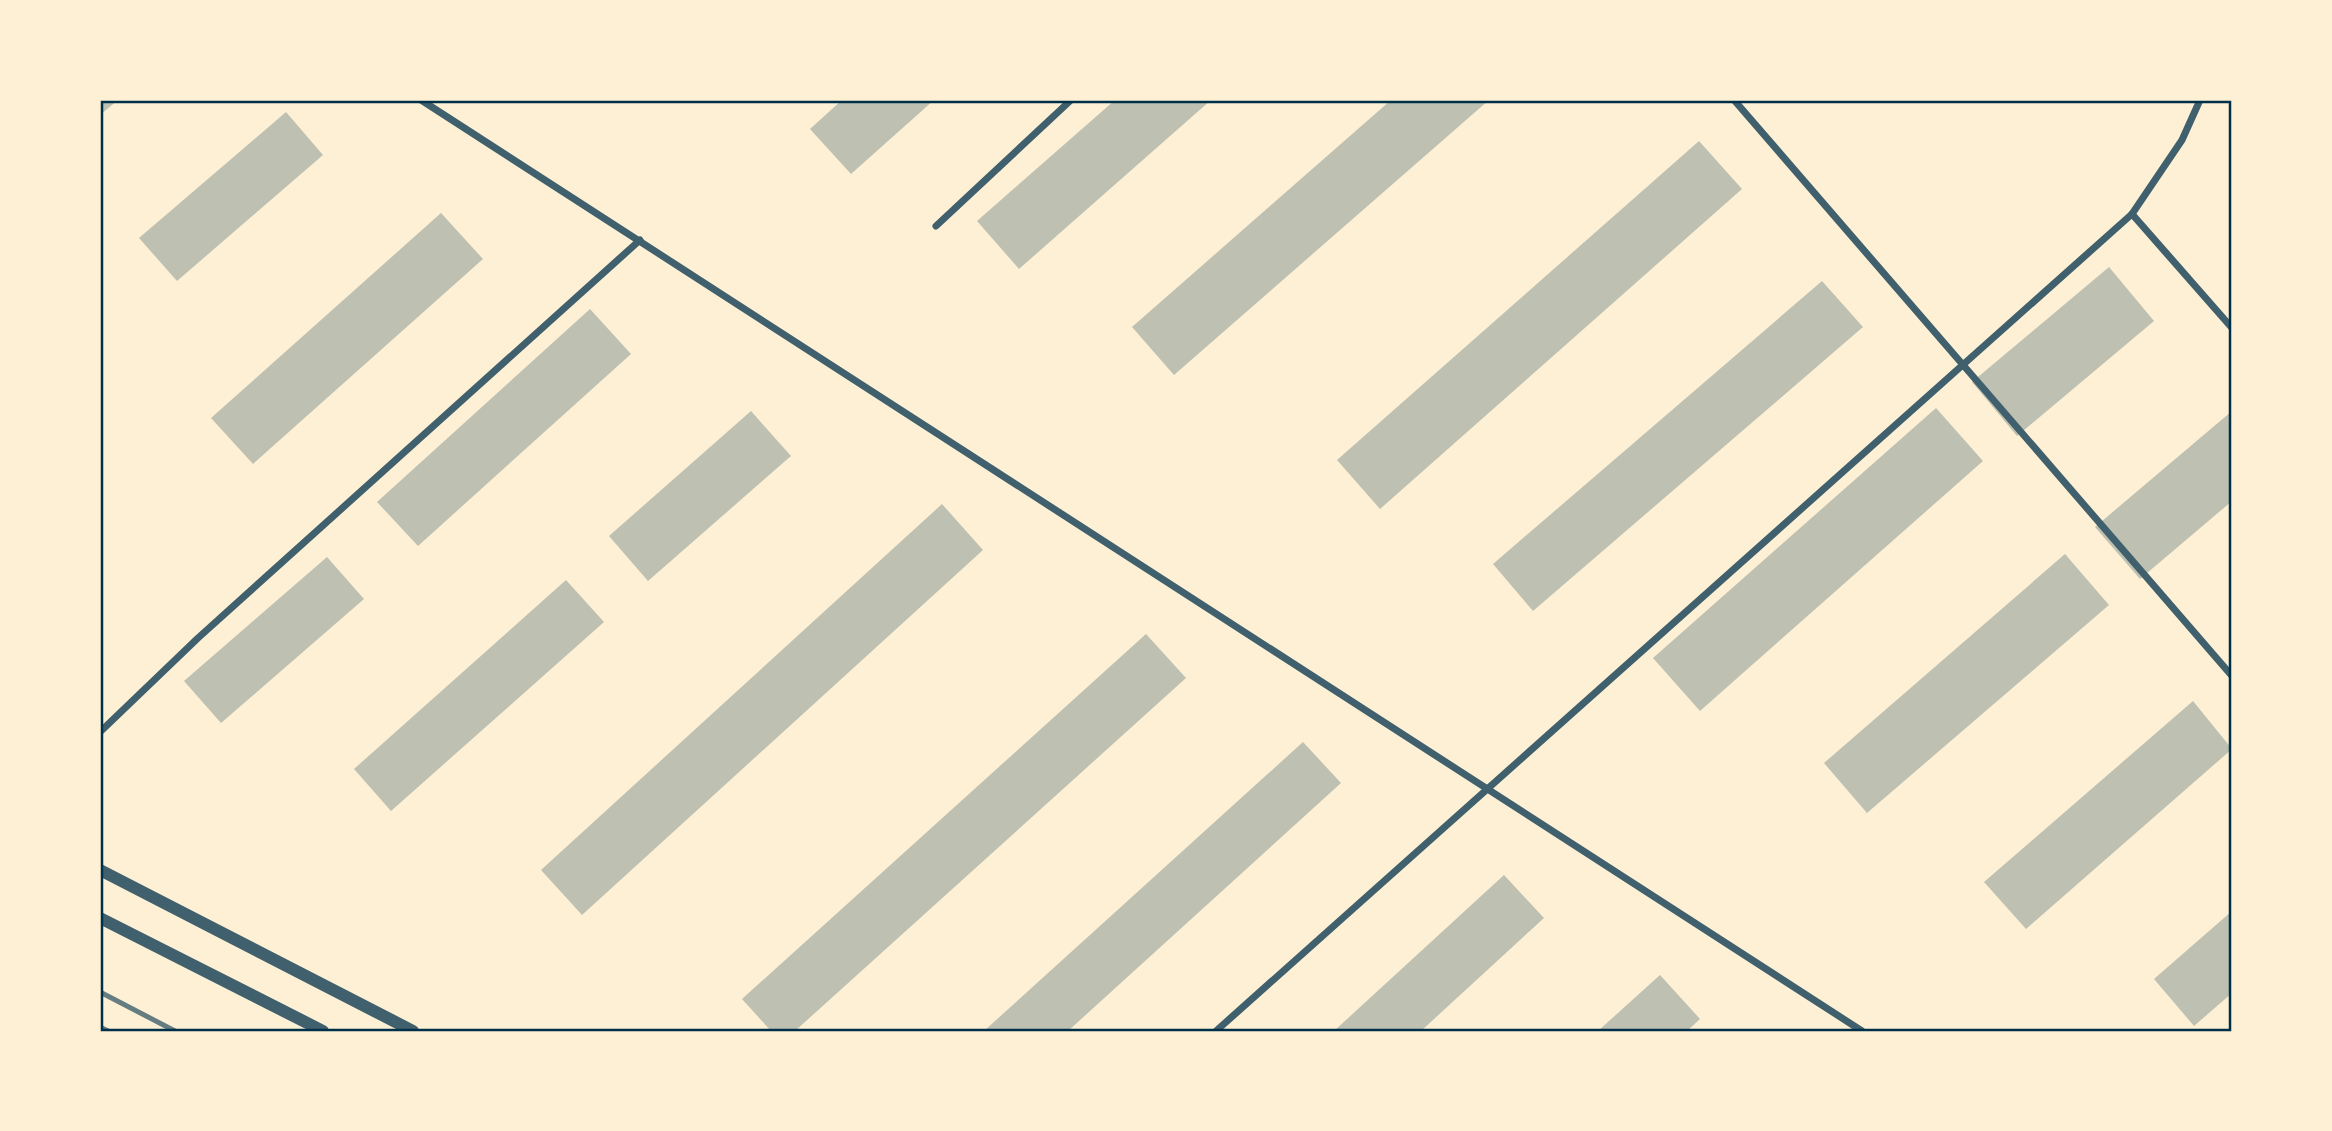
<svg xmlns="http://www.w3.org/2000/svg" width="2332" height="1131" font-family="Rubik,sans-serif">
<rect width="100%" height="100%" fill="#fdf0d5"/>
<!-- building -->
<g fill="#bec0b2">
<polygon points="100,100 118,100 100,115"/>
<polygon points="842,100 934,100 851,174 810,129"/>
<polygon points="1115,100 1211,100 1019,269 977,221"/>
<polygon points="1391,100 1489,100 1174,375 1132,327"/>
<polygon points="286,112 323,155 177,281 139,238"/>
<polygon points="1699,141 1742,189 1380,509 1337,460"/>
<polygon points="441,213 483,259 253,464 211,418"/>
<polygon points="2109,267 2154,321 2017,436 1972,382"/>
<polygon points="1822,281 1863,327 1533,611 1493,564"/>
<polygon points="590,309 631,354 418,546 377,502"/>
<polygon points="1936,408 1983,461 1700,711 1653,658"/>
<polygon points="751,411 791,456 648,581 609,536"/>
<polygon points="2232,411 2232,501 2140,579 2095,527"/>
<polygon points="942,504 983,550 582,915 541,870"/>
<polygon points="2065,554 2109,605 1867,813 1824,763"/>
<polygon points="327,557 364,599 221,723 184,681"/>
<polygon points="566,580 604,622 391,811 354,769"/>
<polygon points="1146,634 1186,678 795,1031 771,1031 742,999"/>
<polygon points="2193,701 2232,749 2026,929 1984,882"/>
<polygon points="1303,742 1341,783 1068,1031 984,1031"/>
<polygon points="1504,875 1544,918 1421,1031 1334,1031"/>
<polygon points="2232,911 2232,993 2194,1026 2154,979"/>
<polygon points="1660,975 1700,1019 1687,1031 1598,1031"/>
</g>
<g fill="none" stroke-linecap="round" stroke-linejoin="round">
<!-- minor -->
<g stroke="#3f606c" stroke-width="7">
<polyline points="421,100 1862,1031"/>
<polyline points="1734,100 2232,676"/>
<polyline points="2132,214 2232,328"/>
<polyline points="936,226 1071,100"/>
<polyline points="100,732 198,638 640,240"/>
<polyline points="1216,1031 2132,214 2182,140 2200,100"/>
</g>
<!-- tertiary -->
<g stroke="#3f606c" stroke-width="12">
<polyline points="100,870 413,1031"/>
<polyline points="100,918 323,1031"/>
</g>
<!-- rail -->
<g stroke="#657d81" stroke-width="5">
<polyline points="100,992 175,1031"/>
<polyline points="100,1027 108,1031"/>
</g>
</g>
<!-- border -->
<rect width="2332" height="1131" fill="none" stroke="#fdf0d5" stroke-width="203"/>
<rect x="102" y="102" width="2128" height="928" fill="none" stroke="#003049" stroke-width="2.5"/>
</svg>
